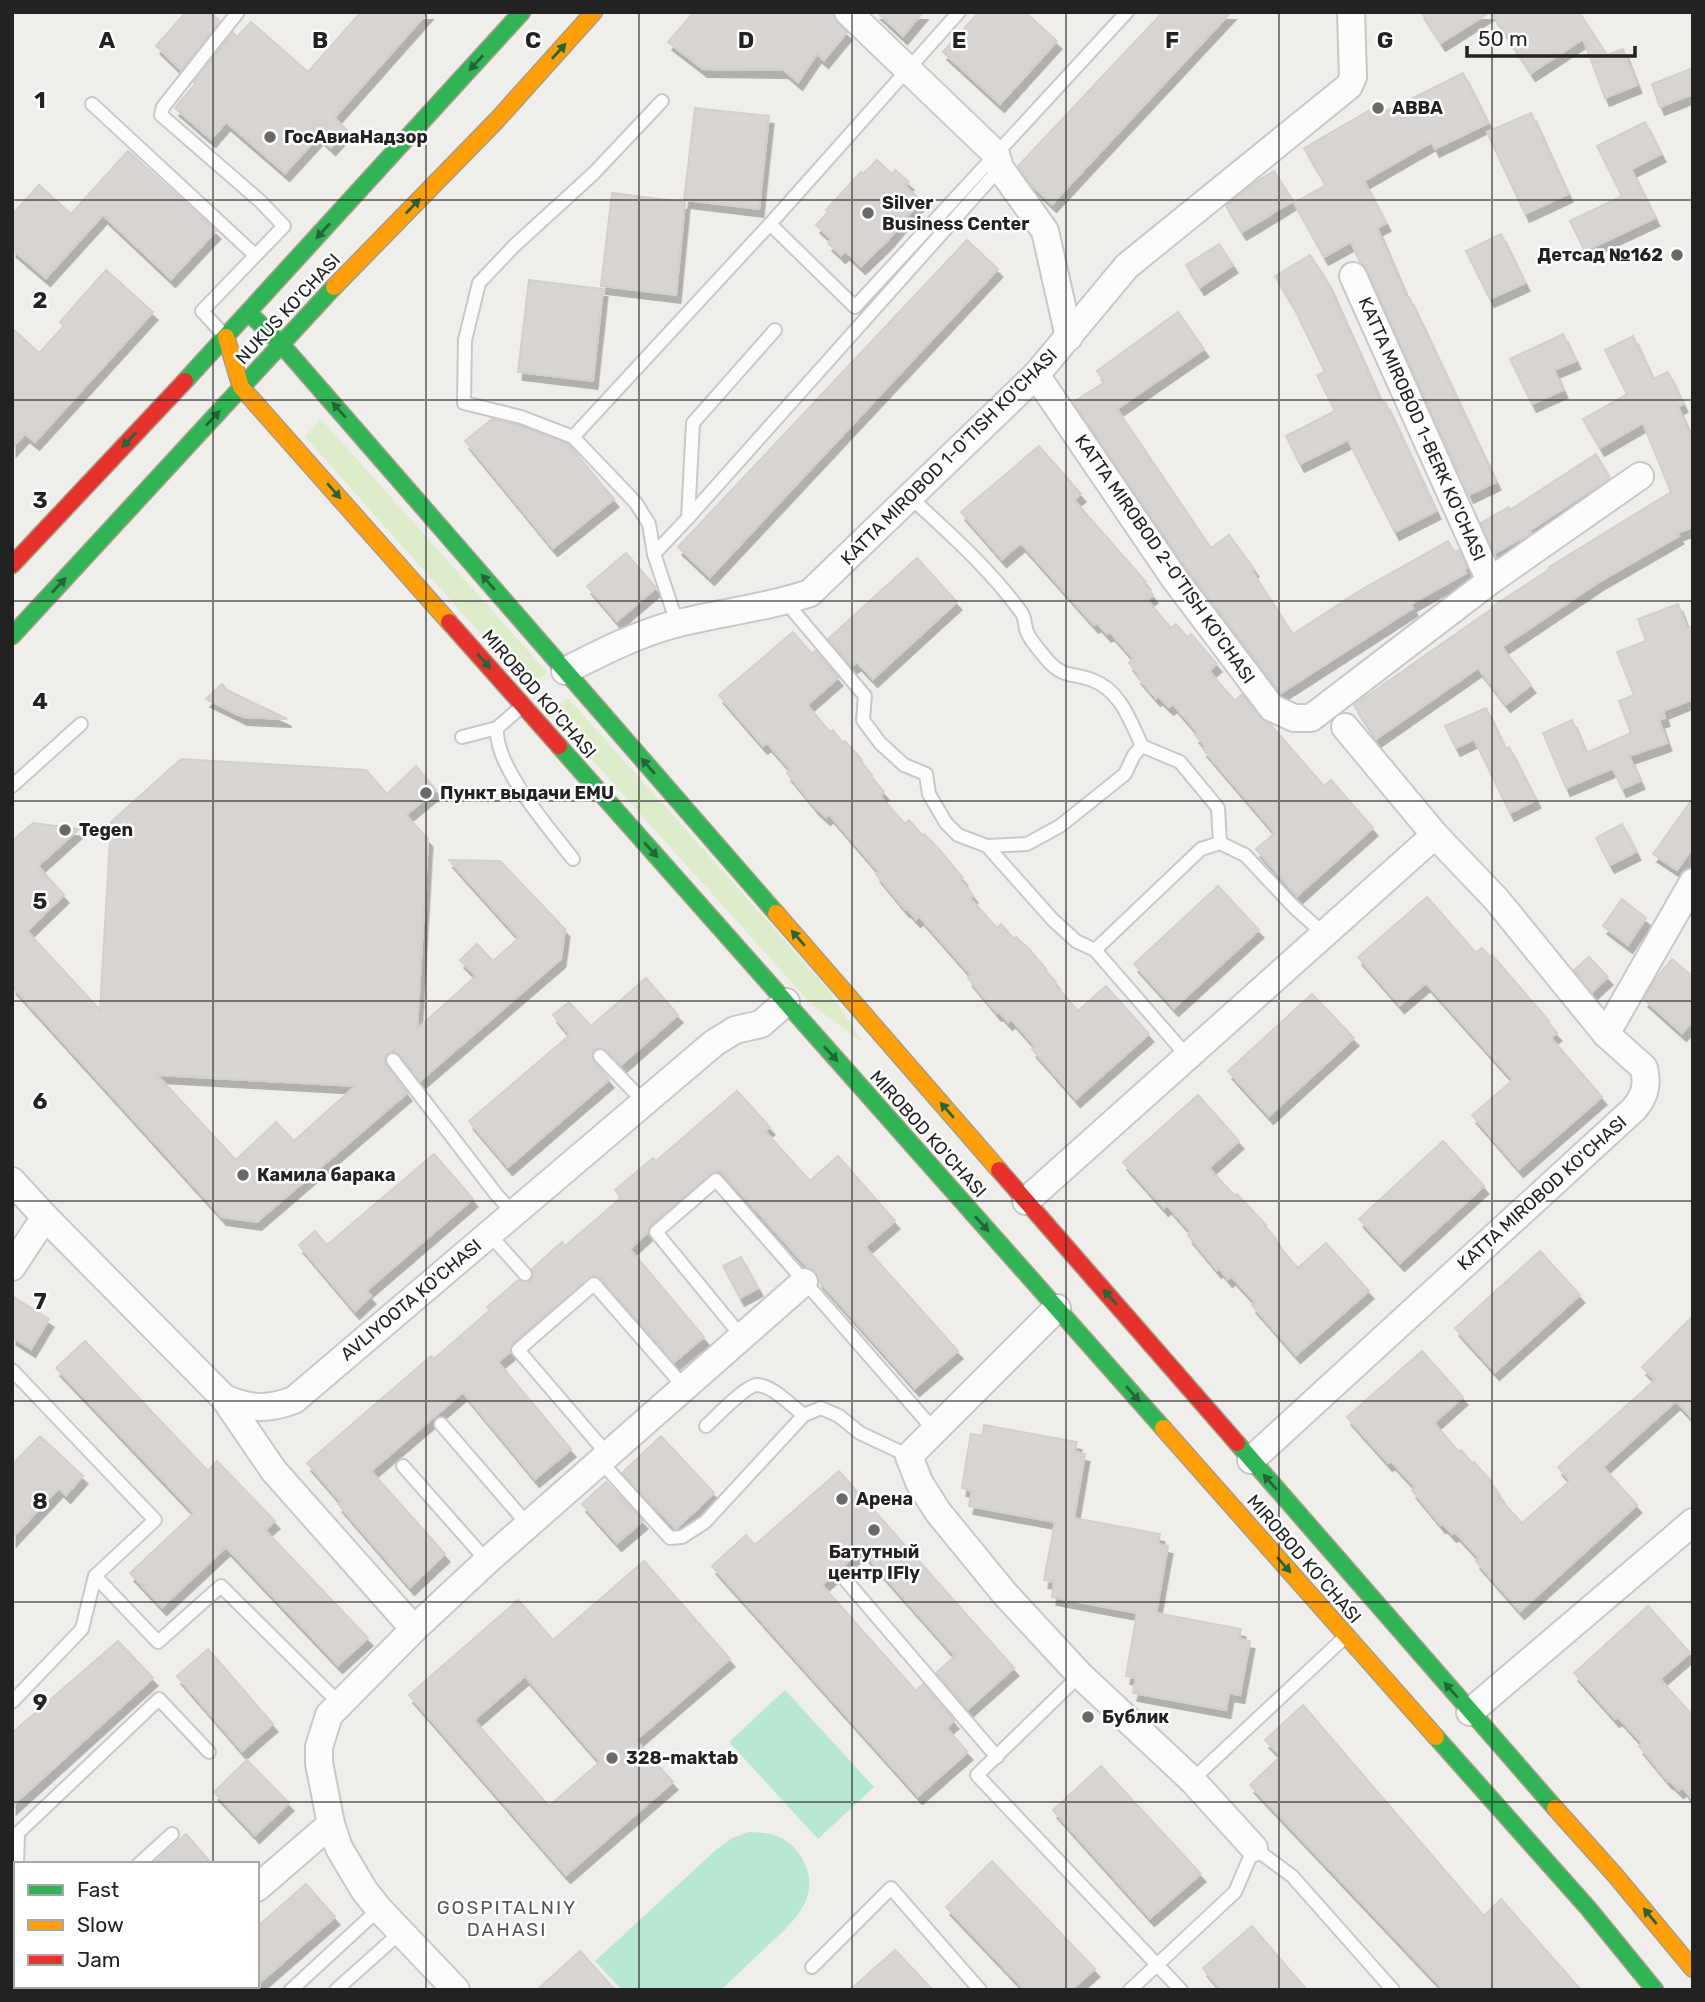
<svg xmlns="http://www.w3.org/2000/svg" width="1705" height="2002" font-family="Rubik,sans-serif">
<defs>
<filter id="shadow"><feDropShadow dx="4.5" dy="8" stdDeviation="0" flood-color="#0004"/></filter>
</defs>
<rect width="100%" height="100%" fill="#f0eeeb"/>
<!-- grass -->
<g fill="#ddeccb">
<polygon points="321,419 547,672 528,687 305,437"/>
<polygon points="568,698 828,989 863,1043 811,1004 549,712"/>
</g>
<!-- pitch -->
<g fill="#b7e6d2">
<polygon points="785,1690 874,1787 818,1839 729,1742"/>
<path d="M749 1832C770 1832 788 1836 800 1855 826 1896 792 1923 764 1949 750 1963 735 1976 721 1990H622L595 1961 717 1849 732 1838Z"/>
</g>
<!-- building -->
<g fill="#d7d4d2" stroke="#d3d0cc" stroke-width="2" fill-rule="evenodd" filter="url(#shadow)">
<polygon points="186,12 210,12 220,21 181,70 156,46"/>
<polygon points="361,12 428,12 334,118 347,130 331,147 319,136 285,173 226,122 211,139 175,108 196,83 194,82 233,33 237,37 251,22 308,72"/>
<polygon points="694,12 833,12 837,23 847,32 824,60 817,54 798,82 784,70 703,69 668,42"/>
<polygon points="877,12 923,12 903,36"/>
<polygon points="979,12 1025,12 1057,41 1000,104 943,52"/>
<polygon points="1163,12 1231,12 1052,204 1031,184 1018,166"/>
<polygon points="1421,12 1490,12 1441,43"/>
<polygon points="1491,12 1579,12 1607,55 1623,49 1637,85 1605,98 1583,39 1531,73"/>
<polygon points="1693,68 1693,94 1660,107 1652,84"/>
<polygon points="1463,73 1488,123 1435,149 1432,142 1364,181 1386,223 1377,228 1407,298 1409,297 1496,482 1469,495 1367,270 1360,262 1351,242 1324,257 1294,203 1326,185 1304,148 1382,103 1387,111"/>
<polygon points="695,108 769,116 759,209 684,200"/>
<polygon points="1531,113 1568,194 1525,214 1487,132"/>
<polygon points="1645,122 1661,154 1631,169 1655,218 1585,251 1570,221 1622,196 1597,146"/>
<polygon points="128,151 216,231 171,279 103,215 46,278 12,249 12,215 39,185 71,214"/>
<polygon points="877,160 892,174 895,170 909,182 905,186 921,200 888,240 861,266 845,251 841,255 828,243 831,239 816,225 828,212 826,210 861,172 863,174"/>
<polygon points="1274,171 1293,201 1242,232 1226,206 1253,184"/>
<polygon points="612,193 685,202 676,295 601,286"/>
<polygon points="1501,234 1525,283 1490,299 1466,251"/>
<polygon points="967,240 998,269 710,577 678,547"/>
<polygon points="1219,244 1233,265 1200,287 1186,265"/>
<polygon points="1310,255 1326,279 1382,404 1385,402 1436,511 1395,532 1348,440 1300,464 1286,436 1335,411 1317,375 1325,372 1298,316 1299,316 1275,276"/>
<polygon points="106,270 153,312 35,442 25,434 12,448 12,328 39,353 64,326 60,322"/>
<polygon points="529,280 603,289 593,381 518,372"/>
<polygon points="1178,312 1204,349 1117,409 1211,548 1229,535 1254,569 1252,571 1293,634 1359,591 1448,541 1454,552 1459,550 1467,568 1464,569 1466,573 1411,604 1413,608 1281,693 1187,569 1073,402 1105,382 1097,371"/>
<polygon points="1563,334 1576,361 1554,370 1563,390 1532,404 1510,359"/>
<polygon points="1633,336 1653,379 1668,372 1683,404 1678,407 1693,442 1693,527 1677,533 1679,536 1599,582 1502,647 1531,685 1506,704 1478,668 1376,739 1354,705 1493,608 1492,607 1550,569 1549,567 1671,492 1643,423 1600,448 1583,419 1627,394 1605,350"/>
<polygon points="492,419 518,425 568,444 614,499 553,548 465,441"/>
<polygon points="1039,446 1081,494 1074,500 1146,582 1144,584 1153,595 1147,600 1171,628 1176,624 1187,637 1191,634 1217,664 1209,671 1235,701 1242,694 1259,717 1270,724 1324,786 1331,780 1373,828 1297,896 1256,849 1275,833 1203,749 1206,747 1195,735 1198,733 1173,704 1169,707 1158,696 1156,698 1137,676 1139,675 1129,663 1134,659 1110,632 1107,634 1097,623 1094,625 1021,543 1002,559 961,512"/>
<polygon points="1596,454 1610,478 1529,531 1531,533 1495,553 1481,523 1509,507 1510,510"/>
<polygon points="626,553 656,588 617,621 587,586"/>
<polygon points="917,558 957,602 873,679 857,662 852,666 828,639"/>
<polygon points="1678,604 1687,628 1693,626 1693,699 1663,711 1665,718 1659,720 1667,743 1629,756 1640,781 1622,789 1613,768 1566,788 1543,733 1572,720 1586,753 1631,733 1619,701 1634,695 1617,652 1646,641 1638,619"/>
<polygon points="793,632 812,654 815,651 838,678 807,705 830,732 833,730 843,743 845,741 862,760 860,761 872,775 871,777 884,792 880,796 905,824 909,820 922,835 924,834 937,847 963,878 961,880 973,895 970,898 997,928 1001,924 1014,939 1016,937 1030,950 1046,969 1045,970 1056,982 1054,984 1078,1011 1106,986 1149,1034 1076,1099 1032,1049 1035,1046 1011,1019 1008,1022 999,1012 997,1013 968,978 971,975 919,916 916,919 906,908 905,909 876,874 879,872 829,814 826,817 815,807 787,773 791,770 767,743 763,746 719,695"/>
<polygon points="222,684 227,690 287,719 243,717 206,699"/>
<polygon points="1486,708 1505,749 1509,747 1536,800 1510,813 1474,739 1456,748 1445,726"/>
<path d="M181 759 366 770 387 794 416 766 436 790 406 815 428 839 417 1029 476 976 460 960 477 944 493 961 519 938 449 860 500 861 565 929 561 959 420 1081 399 1054 393 1051 387 1054 384 1060 386 1065 407 1093 257 1222 222 1217 12 986V841L33 823 79 829 38 866 64 895 27 931 100 1010 111 822ZM157 1075 212 1078 355 1086 294 1141 276 1122 236 1160Z"/>
<polygon points="1693,798 1693,848 1677,870 1653,854"/>
<polygon points="1622,824 1636,852 1610,865 1596,838"/>
<polygon points="1218,886 1259,930 1174,1008 1134,964"/>
<polygon points="1427,897 1476,953 1482,948 1490,957 1492,955 1549,1021 1547,1023 1557,1033 1551,1038 1602,1097 1519,1169 1472,1115 1513,1080 1426,983 1400,1005 1358,957"/>
<polygon points="1622,899 1646,918 1628,945 1603,926"/>
<polygon points="1589,957 1608,977 1592,992 1574,970"/>
<polygon points="1672,959 1693,977 1693,1021 1682,1033 1644,999 1657,977"/>
<polygon points="646,978 678,1015 621,1065 603,1048 595,1049 592,1059 609,1080 508,1167 469,1121 570,1035 553,1015 569,1002 591,1026"/>
<polygon points="1312,994 1354,1038 1269,1116 1228,1071"/>
<polygon points="737,1091 770,1127 765,1131 810,1181 838,1156 895,1221 865,1247 958,1351 915,1388 819,1281 815,1271 807,1267 720,1170 714,1172 650,1225 647,1233 630,1249 704,1337 674,1362 601,1278 592,1276 512,1343 510,1352 498,1362 571,1449 535,1479 463,1392 371,1471 445,1554 410,1587 338,1504 341,1502 307,1463 431,1356 434,1359 490,1310 487,1307 518,1280 523,1282 530,1281 533,1276 532,1269 562,1242 565,1246 621,1198 615,1190 653,1158 656,1161"/>
<polygon points="1198,1095 1239,1141 1209,1168 1235,1196 1237,1194 1266,1225 1265,1226 1276,1239 1274,1241 1298,1268 1326,1243 1369,1291 1296,1355 1252,1305 1255,1302 1231,1276 1228,1279 1219,1268 1217,1270 1188,1235 1191,1232 1167,1205 1164,1208 1123,1162"/>
<polygon points="1443,1141 1484,1186 1400,1263 1359,1219"/>
<polygon points="434,1154 473,1199 366,1291 371,1296 355,1311 299,1245 315,1231 327,1245"/>
<polygon points="1540,1251 1580,1295 1495,1372 1455,1328"/>
<polygon points="741,1257 758,1288 740,1298 723,1266"/>
<polygon points="12,1296 49,1319 31,1349 12,1337"/>
<polygon points="1693,1316 1693,1419 1676,1401 1603,1467 1637,1505 1520,1611 1476,1561 1479,1558 1455,1532 1452,1534 1443,1524 1441,1525 1412,1490 1415,1487 1391,1461 1388,1463 1347,1417 1422,1351 1463,1397 1434,1423 1459,1452 1461,1450 1473,1464 1474,1462 1491,1481 1489,1482 1500,1495 1498,1497 1522,1523 1570,1481 1558,1467 1655,1380 1642,1367"/>
<polygon points="85,1341 208,1471 217,1461 275,1521 265,1530 368,1638 338,1665 226,1547 162,1607 130,1573 194,1513 56,1368"/>
<polygon points="984,1425 1077,1442 1075,1452 1085,1454 1074,1518 1160,1534 1158,1544 1168,1546 1156,1613 1241,1629 1239,1639 1250,1641 1240,1695 1229,1693 1226,1710 1133,1693 1136,1678 1126,1676 1137,1613 1052,1597 1054,1582 1044,1580 1055,1522 969,1506 972,1491 962,1488 967,1456 971,1434 982,1436"/>
<polygon points="40,1436 83,1476 66,1495 59,1488 12,1538 12,1465"/>
<polygon points="661,1436 714,1493 676,1529 622,1473"/>
<polygon points="839,1471 1014,1668 968,1709 936,1673 955,1656 861,1550 822,1585 916,1691 923,1684 954,1721 946,1728 968,1752 918,1796 712,1566 746,1535 755,1545"/>
<polygon points="606,1482 643,1521 617,1543 582,1504"/>
<path d="M644 1561 730 1659 636 1740 673 1782 566 1875 409 1695 518 1600 553 1640ZM525 1676 600 1762 549 1806 474 1720Z"/>
<polygon points="1648,1606 1690,1653 1660,1679 1693,1716 1693,1800 1682,1787 1679,1790 1669,1780 1668,1781 1639,1746 1642,1743 1618,1717 1615,1719 1574,1673"/>
<polygon points="118,1641 153,1678 12,1806 12,1733"/>
<polygon points="208,1649 273,1724 242,1751 177,1676"/>
<polygon points="1303,1705 1484,1916 1501,1899 1581,1990 1444,1990 1250,1785 1281,1756 1265,1740"/>
<polygon points="247,1760 289,1803 255,1835 214,1792"/>
<polygon points="1101,1766 1201,1874 1150,1918 1053,1810"/>
<polygon points="186,1834 212,1864 153,1864"/>
<polygon points="992,1861 1095,1969 1071,1990 1025,1990 946,1907"/>
<polygon points="306,1884 335,1917 257,1985 257,1927"/>
<polygon points="1252,1926 1307,1990 1221,1990 1203,1968"/>
<polygon points="895,1950 933,1990 850,1990"/>
<polygon points="580,1951 615,1990 537,1990"/>
</g>
<g fill="none" stroke-linecap="round" stroke-linejoin="round">
<defs>
<g id="lane">
<polyline points="92,104 255,255"/>
<polyline points="770,224 855,307 1127,12"/>
<polyline points="223,334 202,311 284,226 260,201 161,115 163,107 238,12"/>
<polyline points="573,437 521,417 464,403 465,340 479,283 514,246 594,173 662,101"/>
<path d="M910 497C948 532 990 569 1021 612 1026 618 1024 625 1027 632 1031 642 1042 653 1049 662 1064 678 1074 673 1092 680 1120 690 1130 720 1142 746L1180 762 1218 808 1220 843"/>
<polyline points="688,518 1000,168"/>
<polyline points="654,554 688,518 693,423 775,330"/>
<polyline points="785,601 865,696 863,720 880,743 904,765 926,774 929,794 946,823 958,835 987,846 1053,920 1076,941 1095,950 1187,1056"/>
<polyline points="677,623 654,554 649,524 636,503 573,437 770,224 959,12"/>
<path d="M520 708 497 728C494 766 550 829 573 859"/>
<polyline points="462,737 497,728"/>
<polyline points="12,786 81,724"/>
<polyline points="987,846 1027,844 1060,826 1125,774 1134,755 1142,746"/>
<polyline points="1095,950 1201,849 1220,843 1245,855 1293,906 1324,934"/>
<polyline points="600,1056 644,1102"/>
<polyline points="393,1060 496,1194 513,1213"/>
<polyline points="489,1234 525,1274"/>
<polyline points="742,1337 656,1232 716,1180 934,1430"/>
<polyline points="12,1370 155,1520 95,1576 158,1642 221,1586 339,1703"/>
<polyline points="441,1424 529,1526"/>
<path d="M706 1426C715 1418 746 1385 757 1385 774 1386 791 1406 804 1415"/>
<polyline points="609,1456 518,1350 594,1284 685,1388"/>
<polyline points="602,1463 670,1538 682,1537 705,1522 804,1415 821,1408 839,1416 860,1433 909,1456"/>
<polyline points="403,1466 487,1561"/>
<polyline points="843,1577 997,1757"/>
<polyline points="1080,1675 977,1775 1181,1990"/>
<polyline points="12,1702 82,1629 95,1576"/>
<polyline points="1192,1780 1344,1638"/>
<polyline points="17,1864 18,1833 159,1699 209,1752"/>
<polyline points="139,1864 172,1834"/>
<polyline points="16,1887 13,1937 16,1956"/>
<polyline points="812,1967 891,1888 980,1990"/>
<polyline points="33,1986 36,1990"/>
<polyline points="291,1990 379,1909"/>
<polyline points="336,1990 401,1932"/>
<polyline points="1130,1990 1235,1892 1254,1848 1292,1876 1393,1990"/>
</g>
<g id="street">
<polyline points="848,12 996,154 1000,168 1045,231 1069,337"/>
<polyline points="1353,276 1490,581"/>
<polyline points="1036,375 1174,578 1272,708 1294,718 1311,718 1490,581 1640,476"/>
<path d="M565 671C602 652 639 633 679 623 722 612 767 608 810 593L1036 375 1127 266 1349 86 1353 77 1351 12"/>
<polyline points="1435,835 1496,899 1606,1034"/>
<path d="M12 1181 45 1217 224 1398C249 1409 268 1410 294 1400L714 1043 735 1030 761 1024 786 1002"/>
<polyline points="1026,1201 1435,835 1345,727"/>
<polyline points="12,1267 45,1217"/>
<polyline points="1057,1308 909,1456 919,1482 938,1512 1005,1594 1080,1675 1192,1780 1254,1848"/>
<polyline points="224,1398 274,1471 414,1629"/>
<path d="M1251 1460 1634 1109C1645 1096 1648 1085 1644 1068L1606 1034 1693 882"/>
<polyline points="1470,1712 1693,1522"/>
<polyline points="257,1888 331,1824"/>
<polyline points="140,1990 144,1986"/>
<polyline points="456,1990 379,1909 364,1890 339,1848 331,1824 319,1763 319,1747 329,1715 414,1629 487,1561 804,1282"/>
</g>
<g id="fast">
<polyline points="249,313 281,344 776,913"/>
<polyline points="185,381 522,12"/>
<polyline points="12,636 334,287"/>
<polyline points="559,746 1163,1428"/>
<polyline points="1237,1443 1555,1808"/>
<polyline points="1436,1737 1588,1908 1655,1990"/>
</g>
<g id="slow">
<polyline points="334,287 497,120 594,12"/>
<polyline points="226,337 241,387 449,622"/>
<polyline points="776,913 999,1170"/>
<polyline points="1163,1428 1436,1737"/>
<polyline points="1555,1808 1615,1875 1693,1969"/>
</g>
<g id="jam">
<polyline points="12,565 185,381"/>
<polyline points="449,622 559,746"/>
<polyline points="999,1170 1237,1443"/>
</g>
</defs>
<!-- lane casing -->
<use href="#lane" stroke="#c9c8c7" stroke-width="16"/>
<!-- street casing -->
<use href="#street" stroke="#c9c8c7" stroke-width="30"/>
<!-- fast casing -->
<use href="#fast" stroke="#a79c86" stroke-width="19"/>
<!-- slow casing -->
<use href="#slow" stroke="#a79c86" stroke-width="19"/>
<!-- jam casing -->
<use href="#jam" stroke="#a79c86" stroke-width="19"/>
<!-- lane -->
<use href="#lane" stroke="#fdfcfc" stroke-width="12"/>
<!-- street -->
<use href="#street" stroke="#fdfcfc" stroke-width="26"/>
<!-- fast -->
<use href="#fast" stroke="#30b455" stroke-width="16"/>
<!-- slow -->
<use href="#slow" stroke="#ff9f0a" stroke-width="16"/>
<!-- jam -->
<use href="#jam" stroke="#e5322d" stroke-width="16"/>
</g>
<!-- one-way arrows -->
<defs><path id="oneway-solid" d="M-6-.8H1V-3.2L6.5 0L1 3.2V.8H-6Z" transform="scale(1.75)"/></defs>
<g fill="#286439">
<use href="#oneway-solid" transform="translate(559 51) rotate(-48)"/>
<use href="#oneway-solid" transform="translate(476 63) rotate(132)"/>
<use href="#oneway-solid" transform="translate(413 206) rotate(-46)"/>
<use href="#oneway-solid" transform="translate(323 231) rotate(132)"/>
<use href="#oneway-solid" transform="translate(339 410) rotate(-131)"/>
<use href="#oneway-solid" transform="translate(213 418) rotate(-47)"/>
<use href="#oneway-solid" transform="translate(129 440) rotate(133)"/>
<use href="#oneway-solid" transform="translate(334 491) rotate(49)"/>
<use href="#oneway-solid" transform="translate(488 582) rotate(-131)"/>
<use href="#oneway-solid" transform="translate(59 585) rotate(-47)"/>
<use href="#oneway-solid" transform="translate(484 661) rotate(49)"/>
<use href="#oneway-solid" transform="translate(648 766) rotate(-131)"/>
<use href="#oneway-solid" transform="translate(651 850) rotate(48)"/>
<use href="#oneway-solid" transform="translate(798 938) rotate(-131)"/>
<use href="#oneway-solid" transform="translate(831 1054) rotate(48)"/>
<use href="#oneway-solid" transform="translate(947 1110) rotate(-131)"/>
<use href="#oneway-solid" transform="translate(982 1224) rotate(48)"/>
<use href="#oneway-solid" transform="translate(1110 1297) rotate(-131)"/>
<use href="#oneway-solid" transform="translate(1133 1394) rotate(49)"/>
<use href="#oneway-solid" transform="translate(1270 1482) rotate(-131)"/>
<use href="#oneway-solid" transform="translate(1284 1565) rotate(49)"/>
<use href="#oneway-solid" transform="translate(1451 1690) rotate(-131)"/>
<use href="#oneway-solid" transform="translate(1650 1916) rotate(-130)"/>
</g>
<!-- grid -->
<path fill="none" stroke="#222" stroke-width="2" stroke-opacity="0.55" d="M213 12V1864M426 12V1990M639 12V1990M852 12V1990M1066 12V1990M1279 12V1990M1492 12V1990M12 200H1693M12 400H1693M12 601H1693M12 801H1693M12 1001H1693M12 1201H1693M12 1401H1693M12 1602H1693M12 1802H1693M213 1986V1990"/>
<!-- markers -->
<g fill="#6a6968" stroke="#fff" stroke-width="2.5">
<circle cx="1378" cy="108" r="7"/>
<circle cx="270" cy="137" r="7"/>
<circle cx="868" cy="213" r="7"/>
<circle cx="1677" cy="255" r="7"/>
<circle cx="426" cy="793" r="7"/>
<circle cx="65" cy="830" r="7"/>
<circle cx="243" cy="1175" r="7"/>
<circle cx="842" cy="1499" r="7"/>
<circle cx="874" cy="1530" r="7"/>
<circle cx="1088" cy="1717" r="7"/>
<circle cx="612" cy="1758" r="7"/>
</g>
<g text-anchor="middle" dominant-baseline="central" stroke-width="5" stroke-linejoin="round" paint-order="stroke">
<!-- poi labels -->
<g font-size="18" font-weight="bold" fill="#222" stroke="#fff" text-anchor="start">
<text x="1392" y="108">ABBA</text>
<text x="284" y="137">ГосАвиаНадзор</text>
<text x="882" y="203">Silver<tspan x="882" dy="21">Business Center</tspan></text>
<text x="1663" y="255" text-anchor="end">Детсад №162</text>
<text x="440" y="793">Пункт выдачи EMU</text>
<text x="79" y="830">Tegen</text>
<text x="257" y="1175">Камила барака</text>
<text x="856" y="1499">Арена</text>
<text x="874" y="1552" text-anchor="middle">Батутный<tspan x="874" dy="21">центр IFly</tspan></text>
<text x="1102" y="1717">Бублик</text>
<text x="626" y="1758">328-maktab</text>
</g>
<!-- street labels -->
<g font-size="18" fill="#222" stroke="#fff">
<text transform="translate(288 309) rotate(-47)">NUKUS KO'CHASI</text>
<text transform="translate(1422 429) rotate(66)">KATTA MIROBOD 1-BERK KO'CHASI</text>
<text transform="translate(949 457) rotate(-45)">KATTA MIROBOD 1-O'TISH KO'CHASI</text>
<text transform="translate(1165 559) rotate(55)">KATTA MIROBOD 2-O'TISH KO'CHASI</text>
<text transform="translate(539 694) rotate(49)">MIROBOD KO'CHASI</text>
<text transform="translate(928 1134) rotate(48)">MIROBOD KO'CHASI</text>
<text transform="translate(1542 1193) rotate(-42)">KATTA MIROBOD KO'CHASI</text>
<text transform="translate(411 1300) rotate(-40)">AVLIYOOTA KO'CHASI</text>
<text transform="translate(1304 1559) rotate(49)">MIROBOD KO'CHASI</text>
</g>
<!-- neighbourhood labels -->
<g font-size="19" letter-spacing="2" fill="#555" stroke="#fff">
<text x="507" y="1907">GOSPITALNIY<tspan x="507" dy="22">DAHASI</tspan></text>
</g>
</g>
<g font-size="23" text-anchor="middle" font-weight="bold" fill="#222" stroke="#fff" stroke-width="5" stroke-linejoin="round" paint-order="stroke">
<text x="107" y="48">A</text>
<text x="320" y="48">B</text>
<text x="533" y="48">C</text>
<text x="746" y="48">D</text>
<text x="959" y="48">E</text>
<text x="1172" y="48">F</text>
<text x="1385" y="48">G</text>
<text x="40" y="108">1</text>
<text x="40" y="308">2</text>
<text x="40" y="508">3</text>
<text x="40" y="709">4</text>
<text x="40" y="909">5</text>
<text x="40" y="1109">6</text>
<text x="40" y="1309">7</text>
<text x="40" y="1509">8</text>
<text x="40" y="1710">9</text>
</g>
<!-- border -->
<rect width="1705" height="2002" fill="none" stroke="#222222" stroke-width="28"/>
<!-- legend -->
<rect x="14" y="1862" width="245" height="126" fill="#ffffff" stroke="#a7a7a7" stroke-width="2"/>
<rect x="28" y="1885" width="35" height="10" fill="#30b455" stroke="#a7a7a7" stroke-width="2"/>
<text x="77" y="1897" font-size="21" fill="#222222">Fast</text>
<rect x="28" y="1920" width="35" height="10" fill="#ff9f0a" stroke="#a7a7a7" stroke-width="2"/>
<text x="77" y="1932" font-size="21" fill="#222222">Slow</text>
<rect x="28" y="1955" width="35" height="10" fill="#e5322d" stroke="#a7a7a7" stroke-width="2"/>
<text x="77" y="1967" font-size="21" fill="#222222">Jam</text>
<!-- scale -->
<path d="M1467 46v10h168v-10" fill="none" stroke="#222222" stroke-width="3.5"/>
<text x="1478" y="46" font-size="21" fill="#222222" stroke="#ffffff" stroke-width="5" paint-order="stroke">50 m</text>
</svg>
